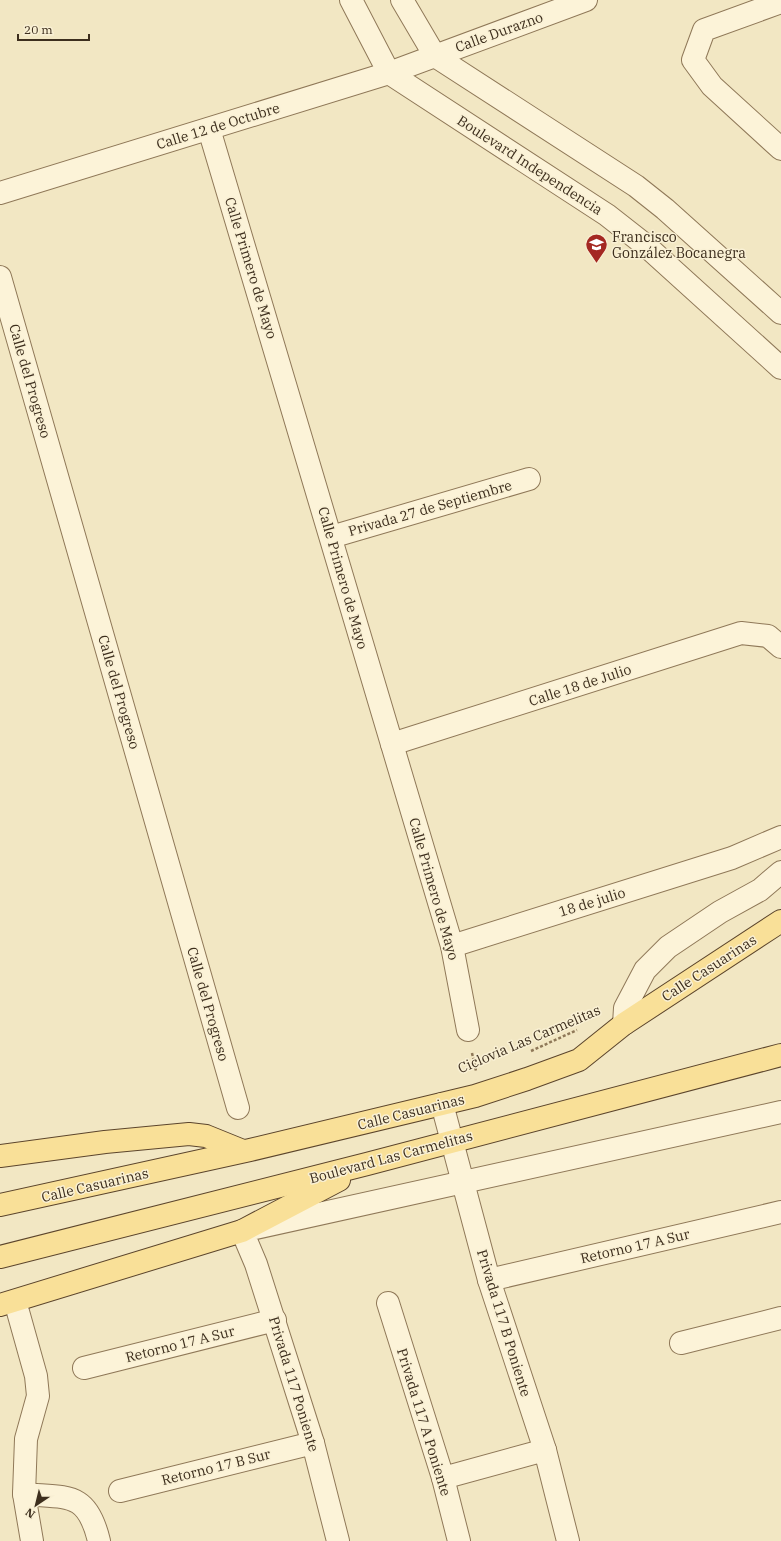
<svg xmlns="http://www.w3.org/2000/svg" width="781" height="1541" font-family="'IBM Plex Serif',serif">
<rect width="100%" height="100%" fill="#f2e7c3"/>
<g fill="none" stroke-linecap="round" stroke-linejoin="round">
<defs>
<g id="minor">
<polyline points="351,0 389,73 607,215 644,244 781,368"/>
<polyline points="402,0 435,56 636,186 665,209 781,313"/>
<polyline points="781,2 704,30 693,60 712,86 781,149"/>
<polyline points="209,129 452,946 468,1030"/>
<polyline points="0,193 389,73 586,0"/>
<polyline points="0,277 238,1108"/>
<polyline points="331,537 529,479"/>
<polyline points="392,744 741,633 768,636 781,647"/>
<polyline points="452,946 732,858 781,837"/>
<polyline points="624,1024 625,1008 645,970 668,947 720,912 760,890 781,872"/>
<polyline points="442,1104 489,1280 545,1450 568,1541"/>
<polyline points="489,1280 781,1212"/>
<polyline points="15,1301 36,1376 38,1396 26,1439 24,1494 32,1541"/>
<polyline points="388,1303 443,1478 459,1541"/>
<polyline points="681,1343 781,1318"/>
<polyline points="84,1368 275,1320"/>
<polyline points="443,1478 545,1450"/>
<polyline points="120,1491 313,1443"/>
<path d="M24 1494C68 1498 87 1491 99 1541"/>
<polyline points="338,1541 313,1443 256,1264 242,1231 781,1112"/>
</g>
<g id="major">
<polyline points="0,1156 105,1142 189,1134 206,1136 243,1151"/>
<polyline points="0,1205 250,1150 475,1096 527,1079 579,1060 624,1024 781,921"/>
<polyline points="0,1257 367,1164 781,1055"/>
<polyline points="0,1305 242,1231 339,1180"/>
</g>
</defs>
<!-- minor casing -->
<use href="#minor" stroke="#8f7858" stroke-width="24"/>
<!-- major casing -->
<use href="#major" stroke="#5c452c" stroke-width="24"/>
<!-- path -->
<g stroke="#8f7858" stroke-width="2.5" stroke-dasharray="3 2" stroke-linecap="butt">
<polyline points="531,1051 577,1030"/>
<polyline points="472,1053 476,1071"/>
</g>
<!-- minor -->
<use href="#minor" stroke="#fcf3d8" stroke-width="22"/>
<!-- major -->
<use href="#major" stroke="#f9e098" stroke-width="22"/>
</g>
<!-- icons -->
<defs>
<symbol id="school-pin" viewBox="-11 -11 22 30"><path d="M0 17L-7.5 6A9.5 9.5 0 1 1 7.5 6Z" fill="#a42822" stroke="#f9f0d4"/><path d="M0-5L7-2L0 1L-7-2ZM-4 1L0 2.5L4 1V4Q0 6-4 4Z" fill="#fff"/></symbol>
</defs>
<g fill-rule="evenodd">
<use href="#school-pin" x="584" y="232" width="25" height="34"/>
</g>
<g text-anchor="middle" dominant-baseline="central" stroke-width="3" stroke-linejoin="round" paint-order="stroke">
<!-- street labels -->
<g font-size="14" fill="#3d2e1d" stroke="#f9f0d4">
<text transform="translate(499 32) rotate(-20)">Calle Durazno</text>
<text transform="translate(218 126) rotate(-17)">Calle 12 de Octubre</text>
<text transform="translate(530 165) rotate(33)">Boulevard Independencia</text>
<text transform="translate(251 268) rotate(73)">Calle Primero de Mayo</text>
<text transform="translate(30 381) rotate(74)">Calle del Progreso</text>
<text transform="translate(430 508) rotate(-16)">Privada 27 de Septiembre</text>
<text transform="translate(343 578) rotate(74)">Calle Primero de Mayo</text>
<text transform="translate(580 685) rotate(-18)">Calle 18 de Julio</text>
<text transform="translate(119 692) rotate(74)">Calle del Progreso</text>
<text transform="translate(434 889) rotate(74)">Calle Primero de Mayo</text>
<text transform="translate(592 902) rotate(-17)">18 de julio</text>
<text transform="translate(709 968) rotate(-33)">Calle Casuarinas</text>
<text transform="translate(208 1004) rotate(74)">Calle del Progreso</text>
<text transform="translate(529 1039) rotate(-23)">Ciclovia Las Carmelitas</text>
<text transform="translate(411 1112) rotate(-14)">Calle Casuarinas</text>
<text transform="translate(391 1157) rotate(-15)">Boulevard Las Carmelitas</text>
<text transform="translate(95 1185) rotate(-13)">Calle Casuarinas</text>
<text transform="translate(635 1246) rotate(-13)">Retorno 17 A Sur</text>
<text transform="translate(504 1323) rotate(73)">Privada 117 B Poniente</text>
<text transform="translate(180 1344) rotate(-14)">Retorno 17 A Sur</text>
<text transform="translate(294 1384) rotate(73)">Privada 117 Poniente</text>
<text transform="translate(424 1422) rotate(73)">Privada 117 A Poniente</text>
<text transform="translate(216 1467) rotate(-14)">Retorno 17 B Sur</text>
</g>
<!-- poi labels -->
<g font-size="14" fill="#3d2e1d" stroke="#f9f0d4" text-anchor="start">
<text x="612" y="237">Francisco<tspan x="612" dy="16">González Bocanegra</tspan></text>
</g>
</g>
<!-- north arrow -->
<g transform="translate(36 1505) rotate(215)" stroke="#f9f0d4" stroke-width="3" paint-order="stroke">
<path d="M0-3L7 15L0 10L-7 15Z" fill="#3d2e1d"/>
<text y="-6" font-size="11" font-weight="bold" text-anchor="middle" fill="#3d2e1d">N</text>
</g>
<!-- scale -->
<path d="M18 34v6h71v-6" fill="none" stroke="#3d2e1d" stroke-width="2"/>
<text x="24" y="34" font-size="12" fill="#3d2e1d" stroke="#f9f0d4" stroke-width="3" paint-order="stroke">20 m</text>
</svg>
